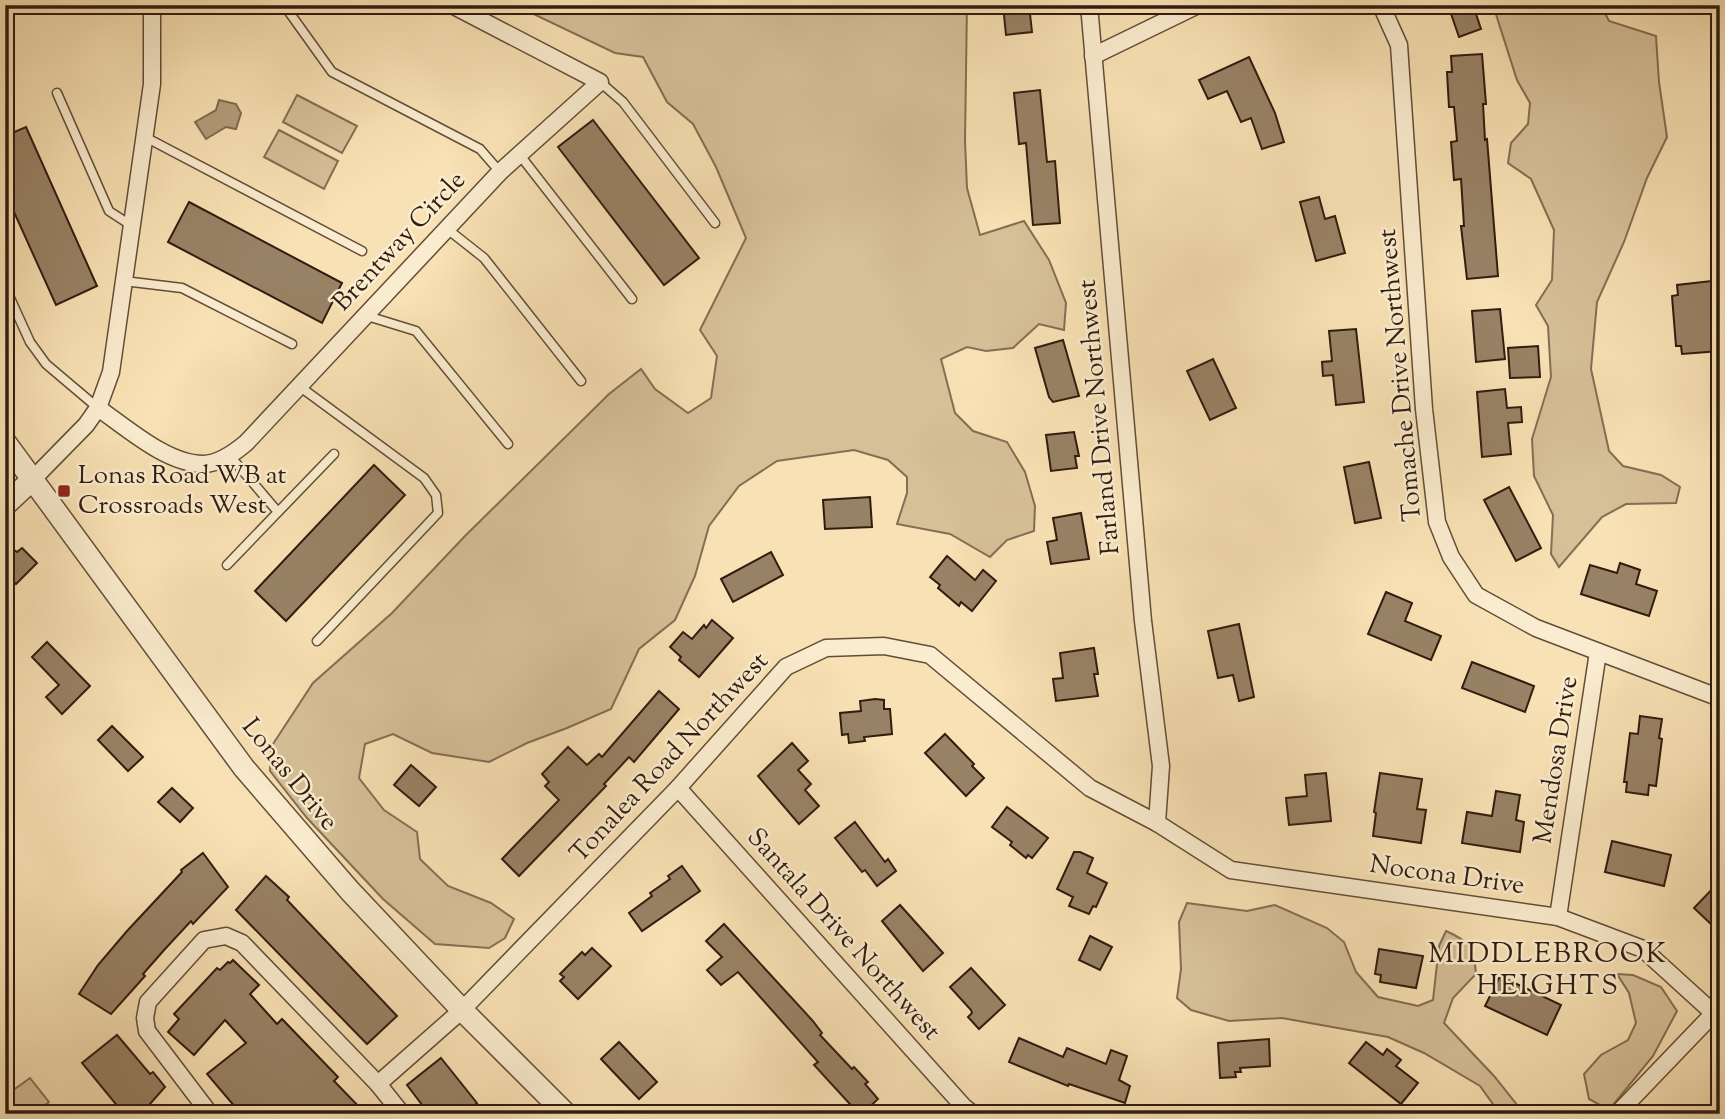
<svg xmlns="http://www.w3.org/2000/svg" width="1725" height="1119" font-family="'Sorts Mill Goudy',serif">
<rect width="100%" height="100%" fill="#f8e1b4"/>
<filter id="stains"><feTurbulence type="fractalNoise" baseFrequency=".00286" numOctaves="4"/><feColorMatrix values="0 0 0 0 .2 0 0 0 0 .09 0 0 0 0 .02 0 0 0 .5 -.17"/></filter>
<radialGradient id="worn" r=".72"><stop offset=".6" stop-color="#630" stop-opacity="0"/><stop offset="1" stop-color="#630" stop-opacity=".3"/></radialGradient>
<!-- green -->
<g fill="#d6c098" stroke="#846e54" stroke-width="2">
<polygon points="521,5 967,5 965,141 967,188 980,235 1024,221 1049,260 1066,303 1064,330 1039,324 1013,348 986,351 967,347 941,359 955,413 973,431 1007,442 1025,472 1035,506 1034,531 1007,540 990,557 950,534 897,524 907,493 907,477 888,460 854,450 777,461 739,486 709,526 695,576 675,620 639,649 611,709 567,728 527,743 489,762 432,753 393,734 365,744 359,778 384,810 417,832 420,859 448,886 491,903 514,919 505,938 489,948 435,944 383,899 307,818 270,771 271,747 313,683 392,613 465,536 609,394 641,369 655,389 688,413 711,398 717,356 700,330 746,238 716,167 693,124 667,102 643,57 615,53 525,10"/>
<polygon points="1493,5 1601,5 1609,21 1656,36 1659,82 1667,137 1647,178 1624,242 1597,302 1591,369 1609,451 1623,466 1661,475 1680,487 1676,503 1626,504 1602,517 1559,567 1551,554 1553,515 1534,476 1532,439 1551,377 1548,326 1536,305 1552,280 1554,230 1531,179 1508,163 1511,143 1528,124 1530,103 1517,80"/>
<polygon points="297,95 357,126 342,153 283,122"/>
<polygon points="279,130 338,161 324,189 264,157"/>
<path d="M1187 903 1247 911 1275 905 1327 928 1344 942 1356 972 1378 997 1418 1006 1433 1000 1439 946 1446 931C1471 942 1474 948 1476 974L1453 998 1444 1023 1494 1076 1522 1111 1528 1114H1500L1480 1086 1424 1053 1388 1037 1282 1018 1229 1021 1191 1010 1177 998 1181 969 1179 922Z"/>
<polygon points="1617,974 1633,975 1661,987 1677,1011 1653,1056 1609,1110 1589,1099 1584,1074 1601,1055 1628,1040 1636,1023 1629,993"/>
<polygon points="30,1078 49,1102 33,1114 5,1114 5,1096"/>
</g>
<!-- water -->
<polygon fill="#b49e7c" stroke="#806a50" stroke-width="2" points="219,100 236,104 241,113 236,129 226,127 206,139 195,122 216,110"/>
<!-- building -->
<g fill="#988265" stroke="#311c0f" stroke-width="2">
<polygon points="1003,5 1029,5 1032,32 1006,35"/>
<polygon points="1448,5 1473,5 1481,29 1459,37"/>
<polygon points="1482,54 1486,104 1483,104 1485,140 1487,139 1498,276 1467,279 1461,226 1464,226 1461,179 1454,180 1451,142 1457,141 1454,107 1449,107 1447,72 1452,72 1451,56"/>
<polygon points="1249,57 1275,113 1284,142 1262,149 1251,118 1241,122 1227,91 1208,99 1199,80"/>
<polygon points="1040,90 1047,162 1055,161 1060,223 1033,225 1026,143 1019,144 1014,93"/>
<polygon points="593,120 699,258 664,285 558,147"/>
<polygon points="26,127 97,286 56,305 5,192 5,136"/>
<polygon points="1319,197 1325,219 1335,216 1345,253 1316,261 1300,202"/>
<polygon points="189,202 342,283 322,323 168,242"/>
<polygon points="1720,280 1720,351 1682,354 1681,346 1676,346 1672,296 1678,295 1677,285"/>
<polygon points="1500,309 1505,359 1476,362 1472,311"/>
<polygon points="1356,329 1364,402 1336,405 1333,375 1323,376 1322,362 1332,361 1329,331"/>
<polygon points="1063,340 1079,396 1053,402 1049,397 1035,348"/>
<polygon points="1538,346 1540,377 1510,378 1508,348"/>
<polygon points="1213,359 1236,408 1210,420 1187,371"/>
<polygon points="1505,389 1507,408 1521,407 1522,422 1508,423 1511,454 1482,457 1477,392"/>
<polygon points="1074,432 1079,456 1075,456 1077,468 1051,471 1046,435"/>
<polygon points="1369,462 1381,518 1355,523 1344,467"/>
<polygon points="374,465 405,495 286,621 255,591"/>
<polygon points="1509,487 1541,548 1516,561 1484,500"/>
<polygon points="870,497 872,527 825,529 823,500"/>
<polygon points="1081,513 1089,559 1051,564 1047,542 1057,540 1053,518"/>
<polygon points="22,548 37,563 16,584 5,573 5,559 14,550 17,552"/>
<polygon points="771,552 783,575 733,602 721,579"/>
<polygon points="947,556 975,580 983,570 996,581 972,611 961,602 959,606 938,588 940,585 930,577"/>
<polygon points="1620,563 1640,570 1636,584 1657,591 1649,616 1581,594 1590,565 1617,573"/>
<polygon points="1386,592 1412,603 1405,621 1441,636 1431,660 1368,634"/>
<polygon points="712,620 733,638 699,677 679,660 681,657 670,647 683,632 692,639 704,625 706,628"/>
<polygon points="1239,624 1254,697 1239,701 1233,675 1218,678 1208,631"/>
<polygon points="47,642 90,686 62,714 46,697 59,685 32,657"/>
<polygon points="1094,648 1098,674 1094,674 1098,696 1056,701 1053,679 1063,678 1060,653"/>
<polygon points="1472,662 1534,686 1525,712 1462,688"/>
<polygon points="659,691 679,709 634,762 629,757 604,784 606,786 519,876 502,859 559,800 545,786 549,782 542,774 568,747 587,765 599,754 602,757"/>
<polygon points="875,699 884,700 884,709 890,709 892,734 864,737 865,741 849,743 848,734 842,735 840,713 861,711 860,701"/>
<polygon points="1640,716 1662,719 1659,738 1662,739 1656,786 1649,785 1648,795 1626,792 1627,782 1624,782 1630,733 1638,734"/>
<polygon points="112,726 143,757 128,771 98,740"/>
<polygon points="945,734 974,764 972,766 984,778 966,796 925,753"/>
<polygon points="792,743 808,761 798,770 811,784 805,790 819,806 799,824 758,776"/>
<polygon points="411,765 436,787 419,806 394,785"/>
<polygon points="1326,773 1331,821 1289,825 1286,798 1307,796 1305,775"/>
<polygon points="1380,773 1422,779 1417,809 1426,810 1421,843 1373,836 1376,813 1374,812"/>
<polygon points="172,788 193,808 180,822 158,802"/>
<polygon points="1496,791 1520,795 1516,820 1524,822 1520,852 1462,843 1467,812 1492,816"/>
<polygon points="1007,807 1048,838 1032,858 1028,855 1026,858 1010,845 1012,842 992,827"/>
<polygon points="855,822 885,862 888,859 896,871 877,886 865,870 862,872 835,838"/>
<polygon points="1612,841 1671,855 1664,886 1605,872"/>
<polygon points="1074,852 1080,852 1093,858 1087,873 1107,883 1096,907 1093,906 1089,914 1069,906 1073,897 1057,889"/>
<polygon points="203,853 228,887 193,924 191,921 165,949 143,974 145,976 111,1014 79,994 98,965 127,931 182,872 181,870"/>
<polygon points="682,866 700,891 642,931 629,913 652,896 650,893 670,879 668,876"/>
<polygon points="266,876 289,897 287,900 397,1016 367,1044 236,910"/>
<polygon points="1720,881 1720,918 1713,926 1694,908"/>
<polygon points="900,905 943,953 923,971 882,921"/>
<polygon points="724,924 812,1020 822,1033 820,1035 852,1069 854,1067 868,1082 865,1084 878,1099 862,1114 859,1114 814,1065 818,1062 738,972 721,985 707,970 722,957 706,941"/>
<polygon points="1090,936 1112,947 1100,970 1079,960"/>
<polygon points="592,948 611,966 578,999 560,981 564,977 560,974 582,952 585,955"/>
<polygon points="1379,949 1423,956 1416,988 1380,982 1381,975 1375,974"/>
<polygon points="233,960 259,985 250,994 277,1024 282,1019 338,1077 334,1081 366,1114 241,1114 207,1074 246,1043 225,1020 194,1055 168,1032 179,1019 174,1014 217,968 220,970 228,962 230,963"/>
<polygon points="971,968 1005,1005 979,1029 968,1017 972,1013 971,1010 950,987"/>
<polygon points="1500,976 1561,1005 1547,1035 1485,1006"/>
<polygon points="117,1035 150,1074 153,1072 165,1087 149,1105 157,1114 124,1114 82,1063"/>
<polygon points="1019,1038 1063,1057 1067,1048 1106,1064 1111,1050 1127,1056 1119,1080 1130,1086 1125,1103 1069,1084 1068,1086 1009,1062"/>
<polygon points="1269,1039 1270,1066 1240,1068 1241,1072 1235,1072 1236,1077 1220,1078 1218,1043"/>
<polygon points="619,1042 657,1082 639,1099 601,1059"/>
<polygon points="1366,1042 1383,1055 1387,1049 1401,1060 1396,1066 1418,1083 1401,1104 1349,1063"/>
<polygon points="441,1058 477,1103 464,1114 429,1114 407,1085"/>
</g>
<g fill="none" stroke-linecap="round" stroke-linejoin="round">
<defs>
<g id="service">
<polyline points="284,5 332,72 480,149 500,172"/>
<polyline points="600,82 623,102 715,223"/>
<polyline points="57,93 109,211 132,226"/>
<polyline points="145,137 362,251"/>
<polyline points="519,154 632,299"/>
<polyline points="446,228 484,258 581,381"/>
<polyline points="124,281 182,288 292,344"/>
<polyline points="5,287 30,342 46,364 98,408"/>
<polyline points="364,315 416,331 508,444"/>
<polyline points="299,386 424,478 436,495 438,513 317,641"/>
<polyline points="278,512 334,454"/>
<polyline points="227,565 278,512 230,456"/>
</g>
<g id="minor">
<polyline points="1089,5 1143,621 1161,766 1157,823"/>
<polyline points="1381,5 1399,45 1424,409 1437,522 1451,557 1476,595 1536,628 1720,698"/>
<polyline points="1720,41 1720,119"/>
<polyline points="1093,56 1198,5"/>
<path d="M98 408C127 428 167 464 203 464 219 464 234 453 246 443L500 172 600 82 452 5"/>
<polyline points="33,479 86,425 98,408 111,372 152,84 152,5"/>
<polyline points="678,788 964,1107 973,1114"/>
<polyline points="1558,917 1598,652"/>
<polyline points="378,1084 462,1010 678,788 786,667 826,648 884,646 930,655 1090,788 1157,823 1231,870 1558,917 1643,949 1720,1019"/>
<polyline points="210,1114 147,1031 145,1018 148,1002 204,940 226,936 242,943 378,1084 402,1114"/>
<polyline points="1617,1114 1714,1013"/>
</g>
<g id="tertiary">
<polyline points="5,442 244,768 350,891 462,1010 566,1114"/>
<polyline points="5,505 33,479"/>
</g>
</defs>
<!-- service casing -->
<use href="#service" stroke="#634d38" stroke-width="11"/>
<!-- minor casing -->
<use href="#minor" stroke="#634d38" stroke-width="19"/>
<!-- tertiary casing -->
<use href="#tertiary" stroke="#634d38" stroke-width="24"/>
<!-- service -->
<use href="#service" stroke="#faecce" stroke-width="8"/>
<!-- minor -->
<use href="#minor" stroke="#faecce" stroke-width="16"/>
<!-- tertiary -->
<use href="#tertiary" stroke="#faecce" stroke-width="21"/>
</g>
<!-- markers -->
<rect fill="#8f2418" stroke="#faecce" stroke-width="2.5" x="57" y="484" width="14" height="14" rx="3.5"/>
<g text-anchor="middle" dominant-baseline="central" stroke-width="5" stroke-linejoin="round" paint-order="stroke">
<!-- street labels -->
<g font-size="26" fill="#311c0f" stroke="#faecce">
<text transform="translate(400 242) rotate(-47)">Brentway Circle</text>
<text transform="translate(1401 375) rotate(-95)">Tomache Drive Northwest</text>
<text transform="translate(1100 417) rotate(-95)">Farland Drive Northwest</text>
<text transform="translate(670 758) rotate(-47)">Tonalea Road Northwest</text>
<text transform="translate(1557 760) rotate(-81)">Mendosa Drive</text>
<text transform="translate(289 775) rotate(51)">Lonas Drive</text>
<text transform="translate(1447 876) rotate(8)">Nocona Drive</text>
<text transform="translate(843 935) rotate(48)">Santala Drive Northwest</text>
</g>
<!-- poi labels -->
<g font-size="26" fill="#311c0f" stroke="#faecce" text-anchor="start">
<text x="78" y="476">Lonas Road WB at<tspan x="78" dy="30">Crossroads West</tspan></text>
</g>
<!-- neighbourhood labels -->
<g font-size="28" letter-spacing="2" fill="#311c0f" stroke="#faecce">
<text x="1548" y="955">MIDDLEBROOK<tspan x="1548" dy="32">HEIGHTS</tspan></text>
</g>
</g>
<!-- margin -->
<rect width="1725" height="1119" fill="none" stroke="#f8e1b4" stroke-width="28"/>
<rect x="7" y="7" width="1711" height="1105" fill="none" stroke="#311c0f" stroke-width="3.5"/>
<rect x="14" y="14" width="1697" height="1091" fill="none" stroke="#311c0f" stroke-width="2"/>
<rect width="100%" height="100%" filter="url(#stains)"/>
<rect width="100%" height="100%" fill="url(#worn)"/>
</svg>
